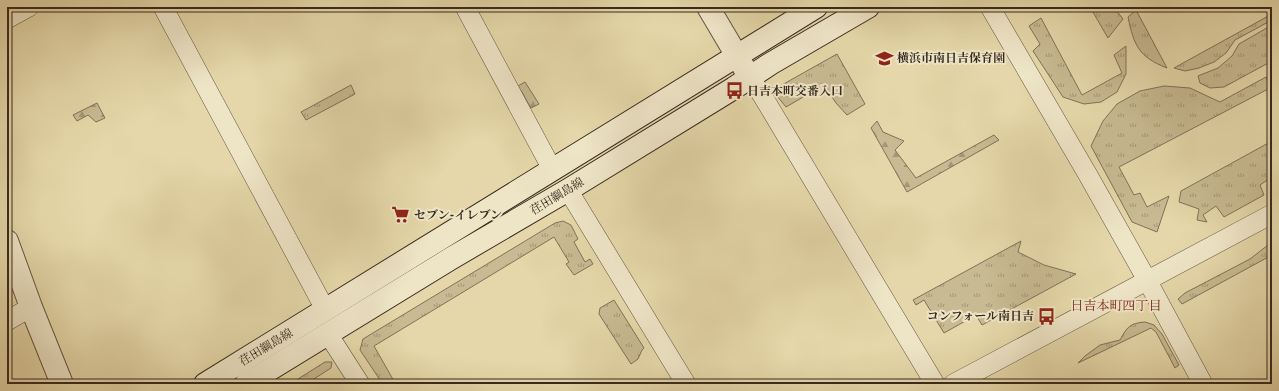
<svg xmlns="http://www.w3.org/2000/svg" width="1279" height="391" font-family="'IM FELL Great Primer','Noto Serif JP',serif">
<defs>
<pattern id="grass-tufts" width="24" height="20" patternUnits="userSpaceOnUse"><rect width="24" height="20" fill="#c8ba92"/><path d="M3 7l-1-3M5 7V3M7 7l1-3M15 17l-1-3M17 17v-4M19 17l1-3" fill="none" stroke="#a39777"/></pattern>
<pattern id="forest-firs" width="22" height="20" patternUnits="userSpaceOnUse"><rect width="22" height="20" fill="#c8ba92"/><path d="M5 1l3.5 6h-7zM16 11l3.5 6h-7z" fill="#a39777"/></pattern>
</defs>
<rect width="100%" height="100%" fill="#e5d7a9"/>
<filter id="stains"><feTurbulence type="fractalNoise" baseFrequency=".005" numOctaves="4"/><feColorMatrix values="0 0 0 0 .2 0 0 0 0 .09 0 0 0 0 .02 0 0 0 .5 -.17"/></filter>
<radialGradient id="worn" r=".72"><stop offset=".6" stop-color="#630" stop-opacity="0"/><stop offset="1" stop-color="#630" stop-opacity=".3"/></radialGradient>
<!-- grass -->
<g fill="url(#grass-tufts)" stroke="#807258">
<polygon points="1090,7 1117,7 1116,10 1123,19 1108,38"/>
<path d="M1136 10 1167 68C1139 57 1134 46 1128 17Z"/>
<polygon points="1272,14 1272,20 1235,40 1226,53 1214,62 1199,68 1185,71 1174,68"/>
<polygon points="1041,18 1082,95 1122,73 1114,55 1126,46 1126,74 1117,92 1101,102 1084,104 1063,97 1033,51 1040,44 1029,26"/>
<polygon points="1272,25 1272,61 1224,87 1210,88 1200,83 1198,76 1218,68 1232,56 1239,44"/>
<polygon points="837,54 865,104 847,115 836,103 824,85 786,107 777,96 780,86"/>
<polygon points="1266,77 1270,88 1119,167 1134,195 1140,193 1147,207 1169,196 1157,232 1132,222 1091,146 1103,121 1117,104 1140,91 1164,86 1190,88 1220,102"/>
<polygon points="351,85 355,94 306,120 301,112"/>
<polygon points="1272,141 1272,177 1260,185 1264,195 1224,217 1216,206 1203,215 1207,222 1197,220 1199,209 1179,202 1181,191"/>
<polygon points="563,221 571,225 578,239 574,242 585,262 590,259 593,264 574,275 566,264 569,262 554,237 374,346 395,383 392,384 384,384 380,380 360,350 363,339 555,223"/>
<polygon points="1021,241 1018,252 1044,265 1076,274 982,325 976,315 944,333 924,300 916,305 913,300"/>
<polygon points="1268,245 1272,249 1272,255 1182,304 1178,299 1185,293 1250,259"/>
<polygon points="614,300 644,348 642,350 638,359 631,364 599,314 600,308"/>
<path d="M1145 322 1154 325 1162 334 1179 365 1175 368 1156 332 1151 328 1078 363 1085 356 1100 345 1120 340C1127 327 1130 323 1145 322Z"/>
<polygon points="325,362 332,362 331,368 306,384 290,384"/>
</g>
<!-- forest -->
<g fill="url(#forest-firs)" stroke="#807258">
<polygon points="525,82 539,104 531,108 518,86"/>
<polygon points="97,103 105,118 96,122 88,115 77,121 73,115"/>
<polygon points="877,121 883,132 904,141 895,150 916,178 994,135 999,140 907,192 871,128"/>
</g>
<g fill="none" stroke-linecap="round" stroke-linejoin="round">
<defs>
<g id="minor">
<polyline points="163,7 326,311"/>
<polyline points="465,7 552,169"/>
<polyline points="990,7 1088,175 1147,280 1203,384"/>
<polyline points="7,19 29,7"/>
<polyline points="750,78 762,95 935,384"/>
<polyline points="568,190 686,384"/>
<polyline points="7,321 31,307"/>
<polyline points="328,334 360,384"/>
<polyline points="953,384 1272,214"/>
</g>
<g id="tertiary">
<polyline points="708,7 750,78"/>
<polyline points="7,241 31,307 62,384"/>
</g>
<g id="secondary">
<polyline points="205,384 816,7"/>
<polyline points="246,384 450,259 568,190 734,88 770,64 868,7"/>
</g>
</defs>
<!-- minor casing -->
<use href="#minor" stroke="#635542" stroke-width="20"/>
<!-- tertiary casing -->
<use href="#tertiary" stroke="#635542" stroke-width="24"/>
<!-- secondary casing -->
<use href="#secondary" stroke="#382a1f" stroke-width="24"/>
<!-- minor -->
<use href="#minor" stroke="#eee5c7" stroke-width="19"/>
<!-- tertiary -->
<use href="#tertiary" stroke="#eee5c7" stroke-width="22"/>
<!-- secondary -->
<use href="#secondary" stroke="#eee5c7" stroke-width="22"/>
</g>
<!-- icons -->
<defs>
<symbol id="school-bare" viewBox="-9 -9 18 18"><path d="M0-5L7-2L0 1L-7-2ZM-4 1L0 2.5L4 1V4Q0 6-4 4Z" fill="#8f2418" stroke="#eee5c7" stroke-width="2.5" paint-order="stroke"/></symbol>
<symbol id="bus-bare" viewBox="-9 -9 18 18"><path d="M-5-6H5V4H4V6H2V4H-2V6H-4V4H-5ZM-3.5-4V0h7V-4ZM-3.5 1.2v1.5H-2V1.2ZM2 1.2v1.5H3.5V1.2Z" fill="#8f2418" stroke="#eee5c7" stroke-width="2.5" paint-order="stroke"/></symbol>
<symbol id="supermarket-bare" viewBox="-9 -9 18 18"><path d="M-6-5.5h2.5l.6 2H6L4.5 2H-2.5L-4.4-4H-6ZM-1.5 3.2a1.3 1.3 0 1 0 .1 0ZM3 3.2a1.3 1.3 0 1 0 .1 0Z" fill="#8f2418" stroke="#eee5c7" stroke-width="2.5" paint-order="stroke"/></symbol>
</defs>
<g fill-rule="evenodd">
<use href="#school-bare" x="872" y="46" width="25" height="25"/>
<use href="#bus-bare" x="722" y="78" width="25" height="25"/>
<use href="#supermarket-bare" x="388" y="202" width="25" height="25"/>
<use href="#bus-bare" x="1034" y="304" width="25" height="25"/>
</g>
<g text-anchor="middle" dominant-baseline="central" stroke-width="4" stroke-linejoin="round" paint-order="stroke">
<!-- poi labels -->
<g font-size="12" font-weight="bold" fill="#382a1f" stroke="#eee5c7" text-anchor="start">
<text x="897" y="58">横浜市南日吉保育園</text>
<text x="747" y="91">日吉本町交番入口</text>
<text x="414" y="215">セブン-イレブン</text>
<text x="1034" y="316" text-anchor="end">コンフォール南日吉</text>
</g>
<!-- street labels -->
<g font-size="12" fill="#382a1f" stroke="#eee5c7">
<text transform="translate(557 196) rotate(-31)">荏田綱島線</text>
<text transform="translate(266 347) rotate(-31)">荏田綱島線</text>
</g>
<!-- neighbourhood labels -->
<g font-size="13" fill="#7a1f14" stroke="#eee5c7">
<text x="1116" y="306">日吉本町四丁目</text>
</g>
</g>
<!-- margin -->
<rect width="1279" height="391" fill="none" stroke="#e5d7a9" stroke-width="24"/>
<rect x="8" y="8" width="1263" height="375" fill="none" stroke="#382a1f" stroke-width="2"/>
<rect x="12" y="12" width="1255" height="367" fill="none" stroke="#382a1f"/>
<rect width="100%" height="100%" filter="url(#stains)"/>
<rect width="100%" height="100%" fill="url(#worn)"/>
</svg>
